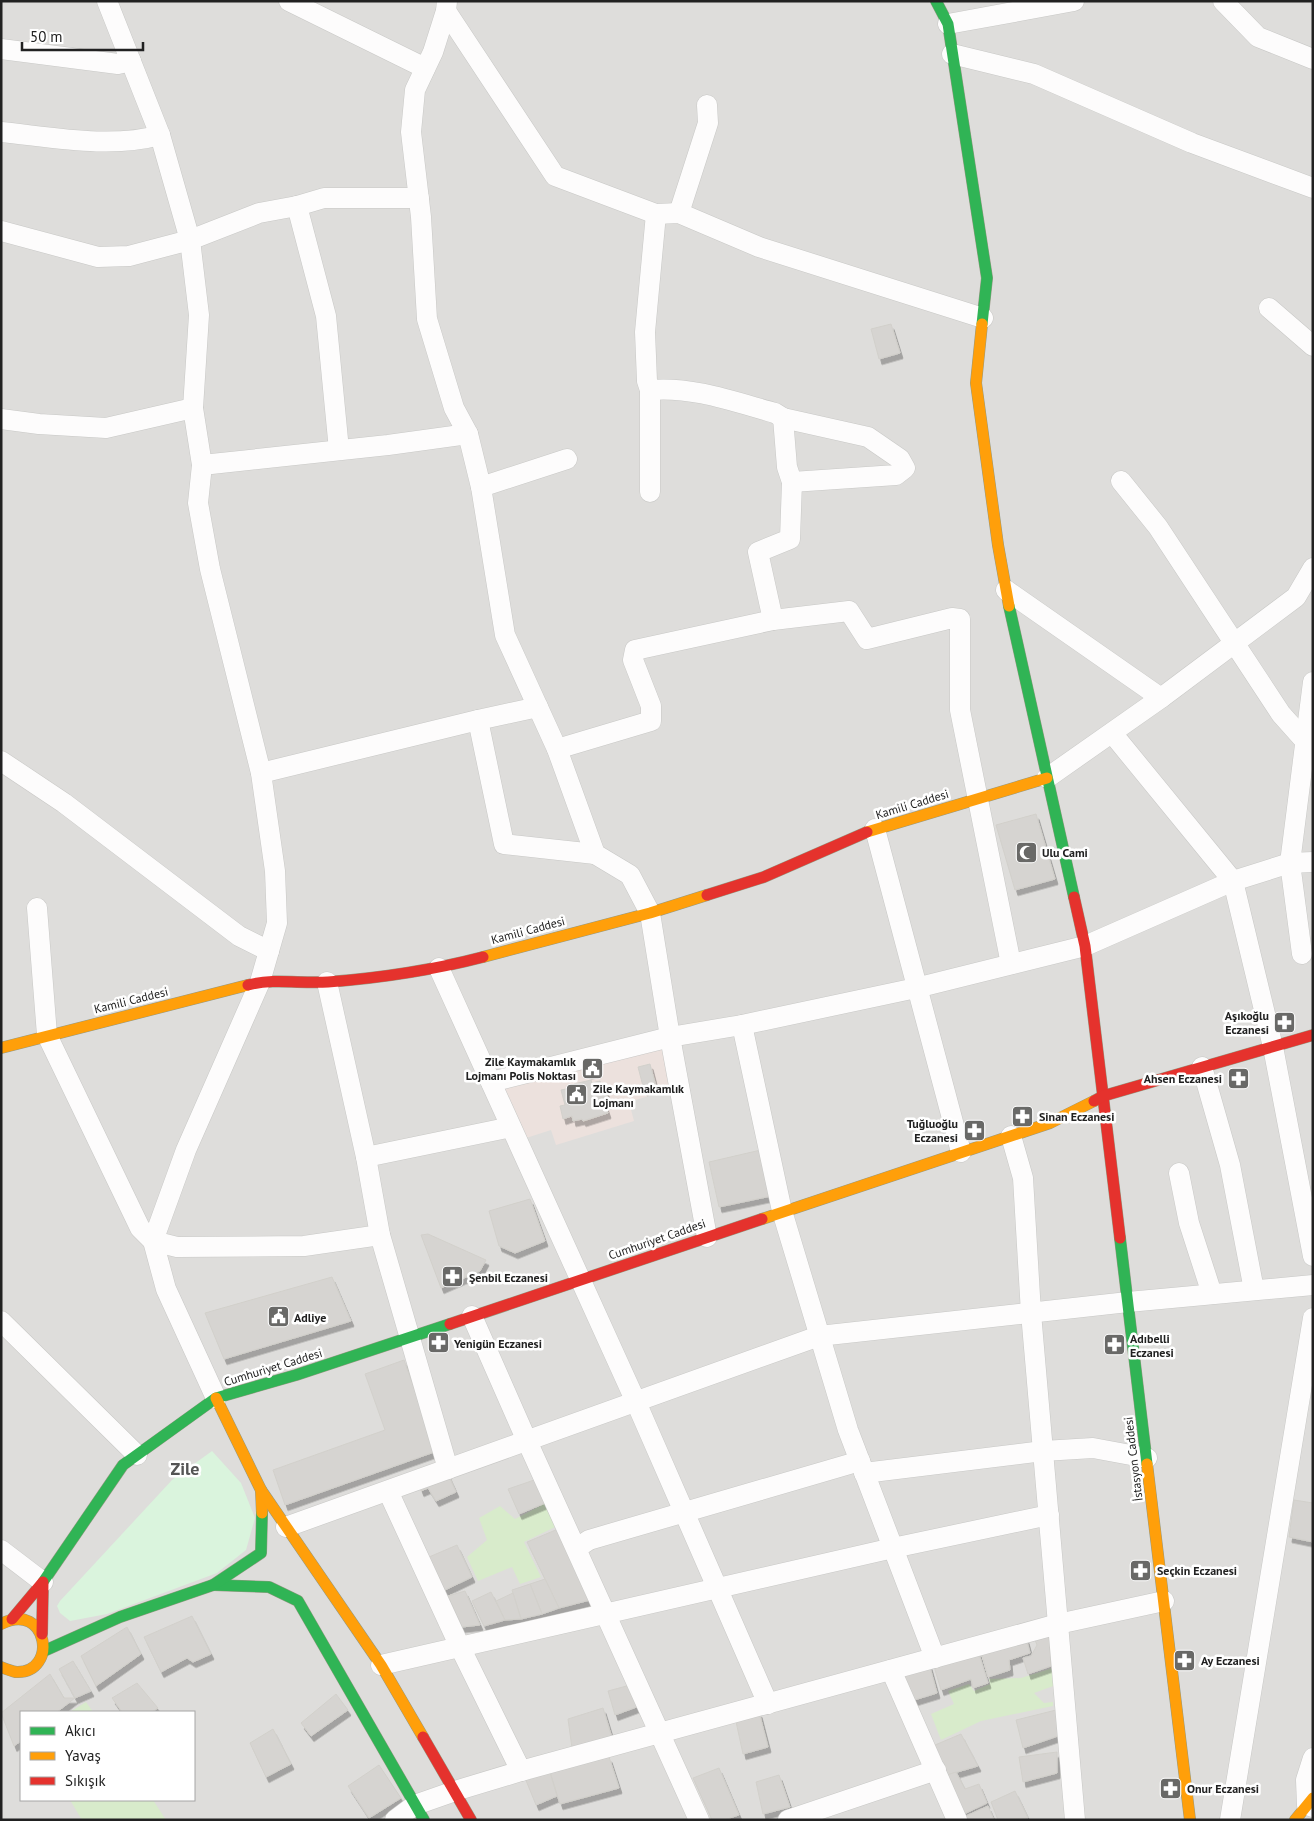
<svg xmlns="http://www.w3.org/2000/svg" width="1314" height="1821" font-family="'PT Sans',sans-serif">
<defs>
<filter id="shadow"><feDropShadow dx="3" dy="5.5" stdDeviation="0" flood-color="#0004"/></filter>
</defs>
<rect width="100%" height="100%" fill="#efeeea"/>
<!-- residential -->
<path fill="#dedddb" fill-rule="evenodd" d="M1 1H1313V1820H1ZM21 1712H194V1800H21Z"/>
<!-- commercial -->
<polygon fill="#ece1dd" points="667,1043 675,1088 629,1102 634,1121 556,1145 551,1130 523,1139 498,1087"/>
<!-- grass -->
<g fill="#d8ebcb">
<polygon points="550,1501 564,1527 555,1527 524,1542 541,1577 520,1584 512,1567 478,1581 467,1557 487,1540 479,1518 500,1506 515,1519"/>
<polygon points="1053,1668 1056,1685 1034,1693 1044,1703 1053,1702 1053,1706 981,1721 941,1740 931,1714 954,1704 948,1691 969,1684 974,1691 990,1684 989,1679 1021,1678"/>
<polygon points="86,1702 93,1712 70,1712"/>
<polygon points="70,1800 153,1800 166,1820 82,1820"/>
</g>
<!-- park -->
<polygon fill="#daf4dd" points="212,1451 241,1483 255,1518 246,1550 217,1573 107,1614 70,1621 60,1613 57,1606 60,1601 172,1480"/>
<!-- building -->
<g fill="#d6d4d1" stroke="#d2d0cb" filter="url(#shadow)">
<polygon points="891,324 900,353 879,359 871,329"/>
<polygon points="1036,814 1055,879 1015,890 996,825"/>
<polygon points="597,1062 599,1071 587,1074 585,1066"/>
<polygon points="650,1064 656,1087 644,1090 638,1067"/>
<polygon points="591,1080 592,1083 600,1081 602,1088 605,1087 609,1103 605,1104 608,1113 583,1121 582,1119 573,1121 572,1116 563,1119 560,1106 565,1105 561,1090 575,1087 574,1084"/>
<polygon points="765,1149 776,1195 719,1207 709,1162"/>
<polygon points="530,1199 545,1241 515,1253 499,1246 489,1211"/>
<polygon points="428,1234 486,1260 480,1271 441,1288 421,1235"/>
<polygon points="332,1277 351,1321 224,1359 205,1313"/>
<polygon points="404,1360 437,1451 285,1505 273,1470 385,1430 365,1374"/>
<polygon points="447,1472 456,1492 436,1501 428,1488 421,1491 418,1483"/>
<polygon points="540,1478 550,1501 519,1514 508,1489"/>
<polygon points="1294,1500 1313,1503 1313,1542 1289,1537"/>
<polygon points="558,1529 590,1600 559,1608 527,1542"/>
<polygon points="457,1545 472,1577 445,1590 429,1557"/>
<polygon points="545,1579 559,1608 542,1614 530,1584"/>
<polygon points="530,1584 542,1614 521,1619 512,1590"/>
<polygon points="465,1591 480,1625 462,1627 448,1596"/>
<polygon points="491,1592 505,1620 484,1626 472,1601"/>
<polygon points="513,1593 521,1619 505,1620 496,1601"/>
<polygon points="192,1616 211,1654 193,1662 187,1658 161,1672 144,1637"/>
<polygon points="127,1627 141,1654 96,1686 81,1656"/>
<polygon points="1049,1633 1051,1666 1028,1674 1023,1658 1031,1656 1037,1645 1033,1635"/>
<polygon points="1026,1638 1030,1653 1009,1660 1010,1670 988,1677 981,1651"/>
<polygon points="978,1651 988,1683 973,1688 971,1679 941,1690 933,1663"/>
<polygon points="73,1661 91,1691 75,1698 59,1669"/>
<polygon points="929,1664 937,1693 911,1701 899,1672"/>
<polygon points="50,1674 64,1698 75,1698 57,1712 21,1712 21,1741 14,1746 1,1713"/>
<polygon points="137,1683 158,1708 152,1712 122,1712 112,1698"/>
<polygon points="634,1684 642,1705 615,1715 608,1691"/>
<polygon points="336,1694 348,1710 311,1736 301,1723"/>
<polygon points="603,1708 612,1738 572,1748 568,1719"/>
<polygon points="1056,1710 1058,1736 1023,1748 1016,1720"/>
<polygon points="759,1712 768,1747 743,1754 735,1717"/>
<polygon points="273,1729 291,1764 266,1777 250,1743"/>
<polygon points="961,1734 978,1766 947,1775 935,1745"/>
<polygon points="1057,1752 1057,1773 1023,1782 1019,1757"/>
<polygon points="609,1757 619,1788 560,1804 550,1772"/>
<polygon points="379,1765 401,1798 369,1818 348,1786"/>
<polygon points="719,1768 739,1815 724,1820 712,1820 693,1778"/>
<polygon points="550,1772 557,1796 536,1805 525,1778"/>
<polygon points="956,1772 965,1789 979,1784 987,1803 964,1814 947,1775"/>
<polygon points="779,1775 790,1807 763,1814 756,1782"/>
<polygon points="1015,1791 1028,1818 998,1820 991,1802"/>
<polygon points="988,1806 994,1820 967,1820 966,1816"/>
</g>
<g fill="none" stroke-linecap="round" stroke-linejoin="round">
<defs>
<g id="street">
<polyline points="107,1 160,135 190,240 199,315 193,408 202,465 198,503 210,569 261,773 275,871 277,923 260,982 186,1150 153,1241"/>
<polyline points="289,1 425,68"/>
<polyline points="447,1 446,11 433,52 415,90 411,132 421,217 427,319 454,408 468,434 481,487 505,635 557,749 595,854 630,875 650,913 670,1037 707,1237"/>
<polyline points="1223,1 1258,37 1313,59"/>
<polyline points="446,11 555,176 656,214 679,213 759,247 983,318"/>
<polyline points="948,24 1074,1"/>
<polyline points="1,49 118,64 131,61"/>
<polyline points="952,54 1034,74 1192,143 1313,188"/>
<path d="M1 132C51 137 111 149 160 135"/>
<polyline points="297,206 326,316 339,450"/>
<polyline points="679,213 708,123 707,105"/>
<polyline points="1,231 98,257 129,256 190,240 259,213 297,206 324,198 419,198"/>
<polyline points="1269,308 1313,346"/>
<path d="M650 390C692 386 735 402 775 413L783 418 868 437 900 459 905 468 896 475 792 482"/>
<polyline points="1,419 39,424 106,428 193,408"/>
<polyline points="202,465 388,445 468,434"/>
<polyline points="1121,481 1158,527 1281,714 1306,742"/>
<polyline points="481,487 567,459"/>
<polyline points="650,492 650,390 647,381 645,332 656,214"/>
<polyline points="1006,590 1161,698"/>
<polyline points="773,620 758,552 790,539 792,482 787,467 783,418"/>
<polyline points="478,720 504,844 595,854"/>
<polyline points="1112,733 1233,881 1273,1047 1313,1256"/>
<polyline points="557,749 651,721 651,706 633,660 635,650 773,620 849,611 867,639 952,618 960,619 960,710 1011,964"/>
<polyline points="1,761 64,803 239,936 269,951"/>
<polyline points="261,773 478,720 538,707"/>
<polyline points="1047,778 1161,698 1296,597 1313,568"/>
<polyline points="875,829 961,1152"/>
<polyline points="37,908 47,1035 140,1228 153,1241 166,1289 216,1398"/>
<polyline points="1302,954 1290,863 1313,682"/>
<polyline points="439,968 636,1402 768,1704"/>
<polyline points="327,982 366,1157 380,1235 448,1469"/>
<polyline points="742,1025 782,1211 848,1430 935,1658"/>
<polyline points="1202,1067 1230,1165 1254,1290"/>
<polyline points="491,1082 670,1037 742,1025 916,988 1085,946 1233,881 1290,863 1313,862"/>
<polyline points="1011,1136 1023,1178 1031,1313 1075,1820"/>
<polyline points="366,1157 511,1127"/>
<polyline points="1179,1173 1189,1223 1212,1294"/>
<polyline points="153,1241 177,1247 304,1246 380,1235"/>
<polyline points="472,1316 527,1441 699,1820"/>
<polyline points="1,1321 137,1455"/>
<polyline points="864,1473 1043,1451 1093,1448 1147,1458"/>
<polyline points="388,1491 460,1647 521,1771"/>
<polyline points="286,1527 819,1336 1128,1302 1313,1285"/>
<polyline points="577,1548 589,1540 860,1461"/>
<polyline points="1,1550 43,1582"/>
<polyline points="381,1665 893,1548 1049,1515"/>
<polyline points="891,1670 957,1820"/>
<polyline points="1313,1758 1306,1780 1307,1805 1313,1807"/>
<polyline points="395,1820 415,1805 455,1791 521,1771 1058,1624 1164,1601"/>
<polyline points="788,1820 936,1770"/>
<polyline points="1230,1820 1313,1318"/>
</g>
<g id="fast">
<polyline points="936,1 948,24 987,278 982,324"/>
<polyline points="1009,606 1074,897"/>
<polyline points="1120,1238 1147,1464"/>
<polyline points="43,1582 123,1465 216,1398 296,1375 450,1324"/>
<polyline points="213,1585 269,1587 298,1601 424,1820"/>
<polyline points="44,1651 120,1617 213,1585 261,1553 262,1513"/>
</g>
<g id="slow">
<polyline points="982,324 976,383 998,545 1009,606"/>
<polyline points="867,832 1047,778"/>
<polyline points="483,957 650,913 707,895"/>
<polyline points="1,1048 248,985"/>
<polyline points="762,1219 1050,1123 1094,1101"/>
<polyline points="216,1398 261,1490 262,1513"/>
<polyline points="1147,1464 1190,1820"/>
<polyline points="261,1490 381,1665 423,1737"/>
<path d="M1 1624C48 1600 59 1674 16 1672 11 1671 6 1669 1 1667"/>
<polyline points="1295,1820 1313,1798"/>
</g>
<g id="jam">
<polyline points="707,895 764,877 867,832"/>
<polyline points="1074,897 1085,946 1120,1238"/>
<path d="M248 985C274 978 301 984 328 982 380 978 433 970 483 957"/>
<polyline points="1094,1101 1103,1096 1313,1035"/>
<polyline points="450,1324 762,1219"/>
<polyline points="12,1619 43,1582 42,1634"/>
<polyline points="423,1737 471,1820"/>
</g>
</defs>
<!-- street casing -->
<use href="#street" stroke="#c8c8c6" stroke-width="21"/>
<!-- fast casing -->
<use href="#fast" stroke="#949982" stroke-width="12"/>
<!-- slow casing -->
<use href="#slow" stroke="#949982" stroke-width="12"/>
<!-- jam casing -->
<use href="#jam" stroke="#949982" stroke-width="12"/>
<!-- street -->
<use href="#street" stroke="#fdfcfc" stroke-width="20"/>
<!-- fast -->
<use href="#fast" stroke="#30b455" stroke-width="11"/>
<!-- slow -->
<use href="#slow" stroke="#ff9f0a" stroke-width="11"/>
<!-- jam -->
<use href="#jam" stroke="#e5322d" stroke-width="11"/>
</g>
<!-- icons -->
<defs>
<symbol id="mosque-square" viewBox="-11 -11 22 22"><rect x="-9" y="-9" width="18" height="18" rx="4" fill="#696967" stroke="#fff"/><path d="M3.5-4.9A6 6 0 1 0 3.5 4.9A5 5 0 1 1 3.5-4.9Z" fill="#fff"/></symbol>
<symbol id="pharmacy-square" viewBox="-11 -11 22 22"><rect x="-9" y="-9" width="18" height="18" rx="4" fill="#696967" stroke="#fff"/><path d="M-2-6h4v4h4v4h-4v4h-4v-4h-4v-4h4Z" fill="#fff"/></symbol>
<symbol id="civic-square" viewBox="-11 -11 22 22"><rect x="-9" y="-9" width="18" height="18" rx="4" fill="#696967" stroke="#fff"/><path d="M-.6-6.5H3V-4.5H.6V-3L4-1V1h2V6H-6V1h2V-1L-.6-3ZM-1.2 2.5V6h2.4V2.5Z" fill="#fff"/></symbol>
</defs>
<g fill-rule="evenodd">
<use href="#mosque-square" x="1014" y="840" width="25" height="25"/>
<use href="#pharmacy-square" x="1272" y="1010" width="25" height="25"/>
<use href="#civic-square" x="580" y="1056" width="25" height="25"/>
<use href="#pharmacy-square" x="1226" y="1066" width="25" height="25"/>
<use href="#civic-square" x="564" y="1082" width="25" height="25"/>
<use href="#pharmacy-square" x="1010" y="1104" width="25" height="25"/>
<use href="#pharmacy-square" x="962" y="1118" width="25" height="25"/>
<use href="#pharmacy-square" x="440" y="1264" width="25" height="25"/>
<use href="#civic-square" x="266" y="1304" width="25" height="25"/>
<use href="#pharmacy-square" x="426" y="1330" width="25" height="25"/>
<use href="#pharmacy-square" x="1102" y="1332" width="25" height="25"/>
<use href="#pharmacy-square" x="1128" y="1558" width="25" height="25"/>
<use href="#pharmacy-square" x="1172" y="1648" width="25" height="25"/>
<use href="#pharmacy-square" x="1158" y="1776" width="25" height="25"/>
</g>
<g text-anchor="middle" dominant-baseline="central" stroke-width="5" stroke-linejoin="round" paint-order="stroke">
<!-- street labels -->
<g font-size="12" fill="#212121" stroke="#fff">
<text transform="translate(912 804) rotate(-17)">Kamili Caddesi</text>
<text transform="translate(528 930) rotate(-15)">Kamili Caddesi</text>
<text transform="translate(131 1000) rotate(-14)">Kamili Caddesi</text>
<text transform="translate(657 1239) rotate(-19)">Cumhuriyet Caddesi</text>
<text transform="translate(273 1367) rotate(-17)">Cumhuriyet Caddesi</text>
<text transform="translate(1133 1459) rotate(-97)">İstasyon Caddesi</text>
</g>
<!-- poi labels -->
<g font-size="12" font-weight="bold" fill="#212121" stroke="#fff" text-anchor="start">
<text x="1042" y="852">Ulu Cami</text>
<text x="1269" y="1015" text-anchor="end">Aşıkoğlu<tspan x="1269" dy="14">Eczanesi</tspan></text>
<text x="576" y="1061" text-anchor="end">Zile Kaymakamlık<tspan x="576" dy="14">Lojmanı Polis Noktası</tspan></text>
<text x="1222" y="1078" text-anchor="end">Ahsen Eczanesi</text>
<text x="593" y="1088">Zile Kaymakamlık<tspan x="593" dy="14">Lojmanı</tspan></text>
<text x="1039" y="1116">Sinan Eczanesi</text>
<text x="958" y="1123" text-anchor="end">Tuğluoğlu<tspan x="958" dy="14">Eczanesi</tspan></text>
<text x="469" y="1277">Şenbil Eczanesi</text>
<text x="294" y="1317">Adliye</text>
<text x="1130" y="1338">Adıbelli<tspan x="1130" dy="14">Eczanesi</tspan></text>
<text x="454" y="1343">Yenigün Eczanesi</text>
<text x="1157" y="1570">Seçkin Eczanesi</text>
<text x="1201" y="1660">Ay Eczanesi</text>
<text x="1187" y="1788">Onur Eczanesi</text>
</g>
<!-- district labels -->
<g font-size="18" font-weight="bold" fill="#545454" stroke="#fff">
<text x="185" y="1468">Zile</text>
</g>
</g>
<!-- border -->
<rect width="1314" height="1821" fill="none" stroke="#212121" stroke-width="5"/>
<!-- legend -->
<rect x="20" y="1711" width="175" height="90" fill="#ffffff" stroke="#a6a6a6"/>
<rect x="30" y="1727" width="25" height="8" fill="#30b455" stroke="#a6a6a6"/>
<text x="65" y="1736" font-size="15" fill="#212121">Akıcı</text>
<rect x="30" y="1752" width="25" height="8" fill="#ff9f0a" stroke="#a6a6a6"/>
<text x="65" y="1761" font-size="15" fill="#212121">Yavaş</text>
<rect x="30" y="1777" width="25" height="8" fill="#e5322d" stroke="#a6a6a6"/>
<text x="65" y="1786" font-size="15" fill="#212121">Sıkışık</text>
<!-- scale -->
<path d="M22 42v8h121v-8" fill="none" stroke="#212121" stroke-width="2.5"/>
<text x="30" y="42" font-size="15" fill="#212121" stroke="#ffffff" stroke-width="4" paint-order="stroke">50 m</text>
</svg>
